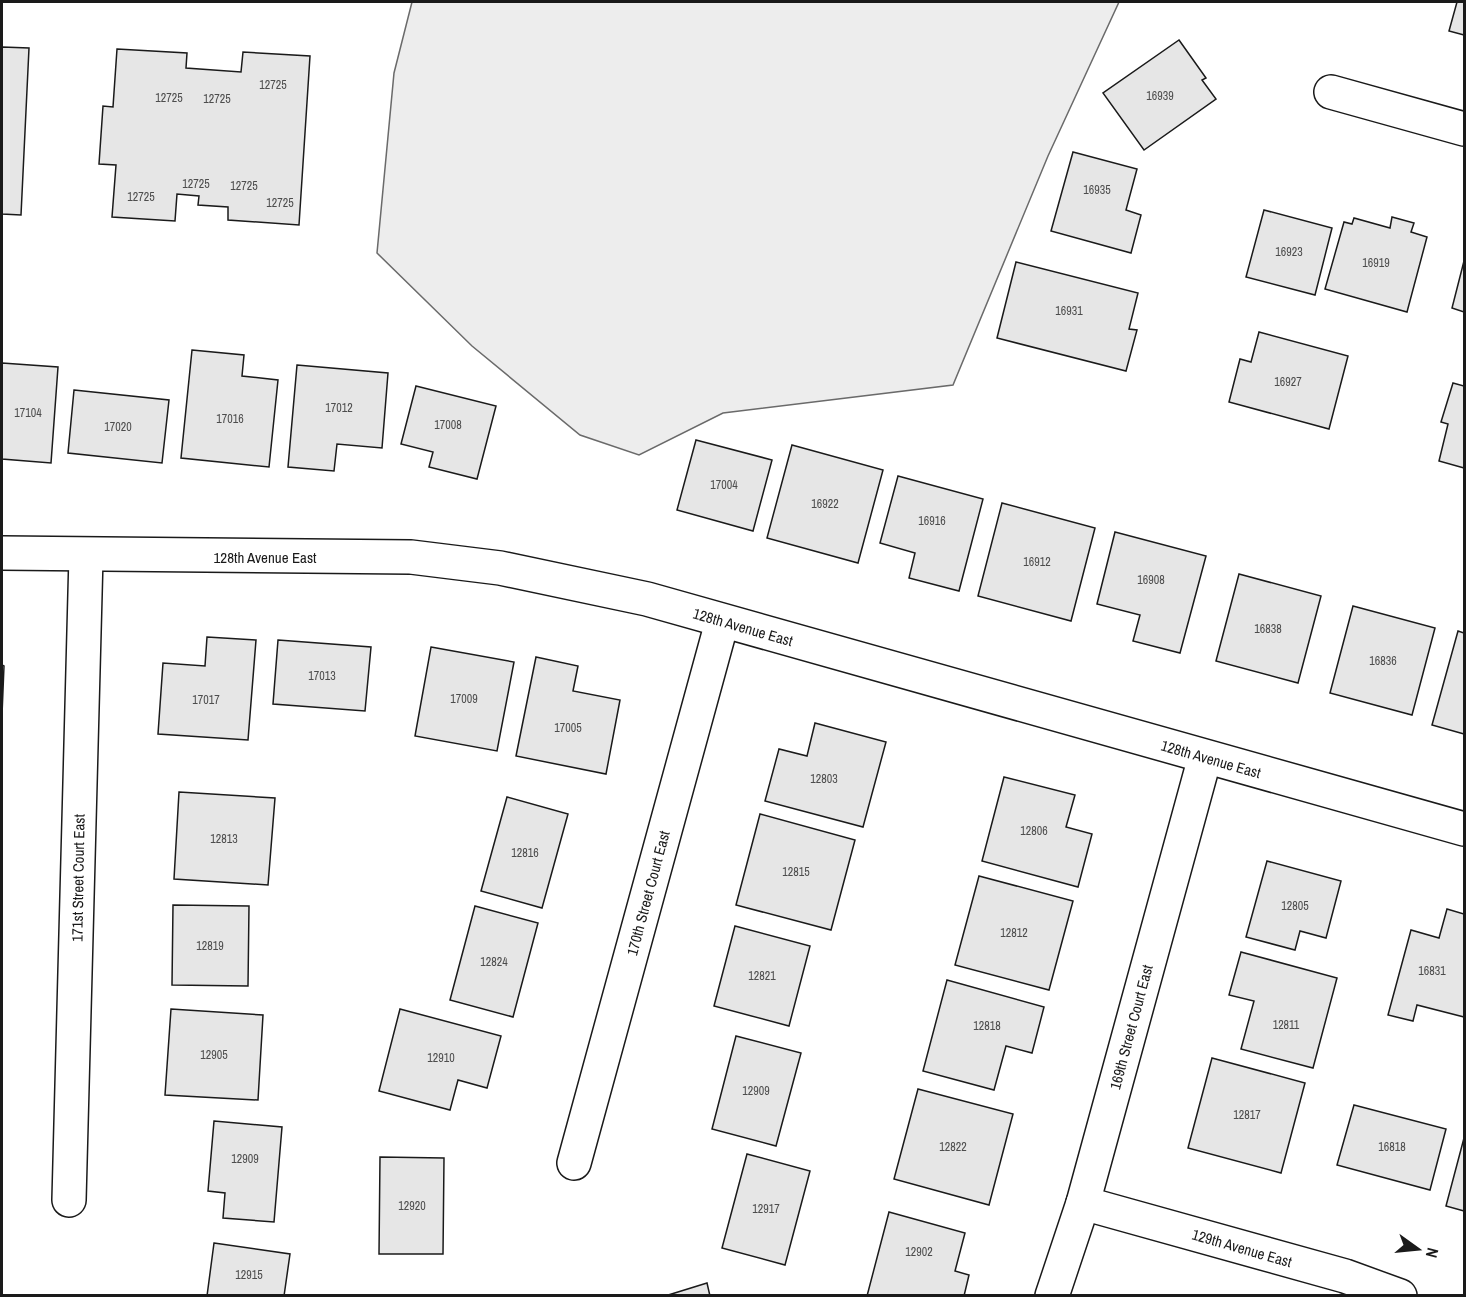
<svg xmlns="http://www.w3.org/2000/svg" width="1466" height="1297" font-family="'Archivo Narrow',sans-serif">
<rect width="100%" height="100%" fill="#fff"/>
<!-- built -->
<polygon fill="#ededed" stroke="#6a6a6a" stroke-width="1.5" points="412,2 1119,2 1048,156 953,385 723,413 639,455 580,435 472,346 377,253 394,73"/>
<!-- building -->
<g fill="#e6e6e6" stroke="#1a1a1a" stroke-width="1.5">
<polygon points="1457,2 1464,2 1464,35 1449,31"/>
<polygon points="1179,40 1206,78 1202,80 1216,99 1144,150 1103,93"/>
<polygon points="2,47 29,48 21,215 2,214"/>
<polygon points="117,49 187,53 186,68 241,72 243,52 310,56 299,225 228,220 228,207 198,205 199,196 177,194 175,221 112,217 116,165 99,164 103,106 113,107"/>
<polygon points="1073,152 1137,169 1126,210 1141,215 1131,253 1051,231"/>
<polygon points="1264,210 1332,228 1315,295 1246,277"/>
<polygon points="1392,217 1414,223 1411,232 1427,237 1407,312 1325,289 1344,222 1352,224 1354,218 1390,228"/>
<polygon points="1464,261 1464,312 1452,308"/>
<polygon points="1016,262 1138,293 1129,329 1137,330 1126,371 997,338"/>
<polygon points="1259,332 1348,356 1329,429 1229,402 1240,359 1251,362"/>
<polygon points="192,350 244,355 242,376 278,380 269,467 181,458"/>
<polygon points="2,363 58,367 51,463 2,459"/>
<polygon points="297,365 388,373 382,448 337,444 334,471 288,467"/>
<polygon points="1453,383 1464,386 1464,468 1439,461 1448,424 1441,422"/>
<polygon points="416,386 496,406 477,479 429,467 433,452 401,444"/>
<polygon points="74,390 169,400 162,463 68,453"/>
<polygon points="696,440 772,460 753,531 677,510"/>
<polygon points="792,445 883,470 858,563 767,538"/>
<polygon points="898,476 983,499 959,591 909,578 915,553 880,543"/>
<polygon points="1002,503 1095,528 1071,621 978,596"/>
<polygon points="1115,532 1206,556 1180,653 1133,641 1140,615 1097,604"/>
<polygon points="1239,574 1321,596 1298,683 1216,661"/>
<polygon points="1353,606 1435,628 1412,715 1330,693"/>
<polygon points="1458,631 1464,633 1464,734 1432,725"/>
<polygon points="207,637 256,640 248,740 158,734 163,663 205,666"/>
<polygon points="278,640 371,647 365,711 273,704"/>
<polygon points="431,647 514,662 497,751 415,736"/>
<polygon points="536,657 578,666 573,691 620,700 606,774 516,756"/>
<polygon points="2,665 4,666 2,715"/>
<polygon points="815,723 886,742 863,827 765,801 779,749 807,756"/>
<polygon points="1004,777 1075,795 1066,827 1092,834 1078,887 982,861"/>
<polygon points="179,792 275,798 268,885 174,879"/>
<polygon points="507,797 568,814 542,908 481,891"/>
<polygon points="760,814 855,840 831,930 736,905"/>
<polygon points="1267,861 1341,881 1326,938 1300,931 1295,950 1246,937"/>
<polygon points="979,876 1073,901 1049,990 955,965"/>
<polygon points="173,905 249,906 248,986 172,985"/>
<polygon points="475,906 538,923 513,1017 450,1000"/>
<polygon points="1447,909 1464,914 1464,1017 1417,1005 1413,1021 1388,1015 1411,930 1439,938"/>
<polygon points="735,926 810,946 789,1026 714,1006"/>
<polygon points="1241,952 1337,978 1313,1068 1241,1049 1254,1001 1229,995"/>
<polygon points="947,980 1044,1007 1032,1053 1006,1046 994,1090 923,1071"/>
<polygon points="171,1009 263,1015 258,1100 165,1095"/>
<polygon points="400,1009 501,1036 487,1088 458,1080 450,1110 379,1091"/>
<polygon points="736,1036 801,1053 776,1146 712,1129"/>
<polygon points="1212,1058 1305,1083 1281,1173 1188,1148"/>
<polygon points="918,1089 1013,1114 989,1205 894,1179"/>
<polygon points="1354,1105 1446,1129 1430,1190 1337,1165"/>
<polygon points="214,1121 282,1127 274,1222 223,1218 225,1193 208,1191"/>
<polygon points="1464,1138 1464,1211 1446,1206"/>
<polygon points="747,1154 810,1171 785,1265 722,1248"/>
<polygon points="380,1157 444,1158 443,1254 379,1254"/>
<polygon points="889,1212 965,1233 955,1271 969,1275 964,1296 867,1296"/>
<polygon points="214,1243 290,1254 284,1296 207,1296"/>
<polygon points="707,1283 710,1296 665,1296"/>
</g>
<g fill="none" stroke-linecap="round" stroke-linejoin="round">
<defs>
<g id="street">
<polyline points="1331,92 1464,129"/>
<polyline points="2,553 411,557 500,568 647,599 1464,829"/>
<polyline points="574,1163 722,622"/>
<polyline points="69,1200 86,556"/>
<polyline points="1083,1203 1345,1276 1400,1296"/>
<polyline points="1052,1296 1083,1203 1205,757"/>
</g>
</defs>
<!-- street casing -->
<use href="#street" stroke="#1a1a1a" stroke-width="36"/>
<!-- street -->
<use href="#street" stroke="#fff" stroke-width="33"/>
</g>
<g text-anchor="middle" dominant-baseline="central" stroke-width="4.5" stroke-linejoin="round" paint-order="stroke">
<!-- number labels -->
<g font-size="12" fill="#4d4d4d">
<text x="273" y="85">12725</text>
<text x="1160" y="96">16939</text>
<text x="169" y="98">12725</text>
<text x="217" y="99">12725</text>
<text x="196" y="184">12725</text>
<text x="244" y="186">12725</text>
<text x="1097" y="190">16935</text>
<text x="141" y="197">12725</text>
<text x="280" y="203">12725</text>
<text x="1289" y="252">16923</text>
<text x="1376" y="263">16919</text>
<text x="1069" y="311">16931</text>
<text x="1288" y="382">16927</text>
<text x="339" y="408">17012</text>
<text x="28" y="413">17104</text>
<text x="230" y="419">17016</text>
<text x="448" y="425">17008</text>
<text x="118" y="427">17020</text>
<text x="724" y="485">17004</text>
<text x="825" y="504">16922</text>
<text x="932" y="521">16916</text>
<text x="1037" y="562">16912</text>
<text x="1151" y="580">16908</text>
<text x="1268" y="629">16838</text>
<text x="1383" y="661">16836</text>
<text x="322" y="676">17013</text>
<text x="464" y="699">17009</text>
<text x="206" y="700">17017</text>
<text x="568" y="728">17005</text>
<text x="824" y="779">12803</text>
<text x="1034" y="831">12806</text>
<text x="224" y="839">12813</text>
<text x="525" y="853">12816</text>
<text x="796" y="872">12815</text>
<text x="1295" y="906">12805</text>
<text x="1014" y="933">12812</text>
<text x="210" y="946">12819</text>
<text x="494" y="962">12824</text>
<text x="1432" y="971">16831</text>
<text x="762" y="976">12821</text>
<text x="1286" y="1025">12811</text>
<text x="987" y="1026">12818</text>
<text x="214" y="1055">12905</text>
<text x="441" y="1058">12910</text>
<text x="756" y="1091">12909</text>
<text x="1247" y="1115">12817</text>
<text x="953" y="1147">12822</text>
<text x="1392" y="1147">16818</text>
<text x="245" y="1159">12909</text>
<text x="412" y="1206">12920</text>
<text x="766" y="1209">12917</text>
<text x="919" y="1252">12902</text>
<text x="249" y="1275">12915</text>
</g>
<!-- street labels -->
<g font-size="15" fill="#1a1a1a" stroke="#fff">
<text x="265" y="557">128th Avenue East</text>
<text transform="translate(743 627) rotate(16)">128th Avenue East</text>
<text transform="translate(1211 759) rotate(16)">128th Avenue East</text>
<text transform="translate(78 878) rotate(-89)">171st Street Court East</text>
<text transform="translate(648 893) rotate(-75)">170th Street Court East</text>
<text transform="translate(1131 1027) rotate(-75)">169th Street Court East</text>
<text transform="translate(1242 1248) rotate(16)">129th Avenue East</text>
</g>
</g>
<!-- border -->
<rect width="1466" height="1297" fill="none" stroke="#1a1a1a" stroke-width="6"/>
<!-- north arrow -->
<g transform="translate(1418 1249) rotate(105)" stroke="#ffffff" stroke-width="4.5" paint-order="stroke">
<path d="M0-4.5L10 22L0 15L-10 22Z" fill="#1a1a1a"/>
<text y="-9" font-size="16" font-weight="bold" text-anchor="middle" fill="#1a1a1a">N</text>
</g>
</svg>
